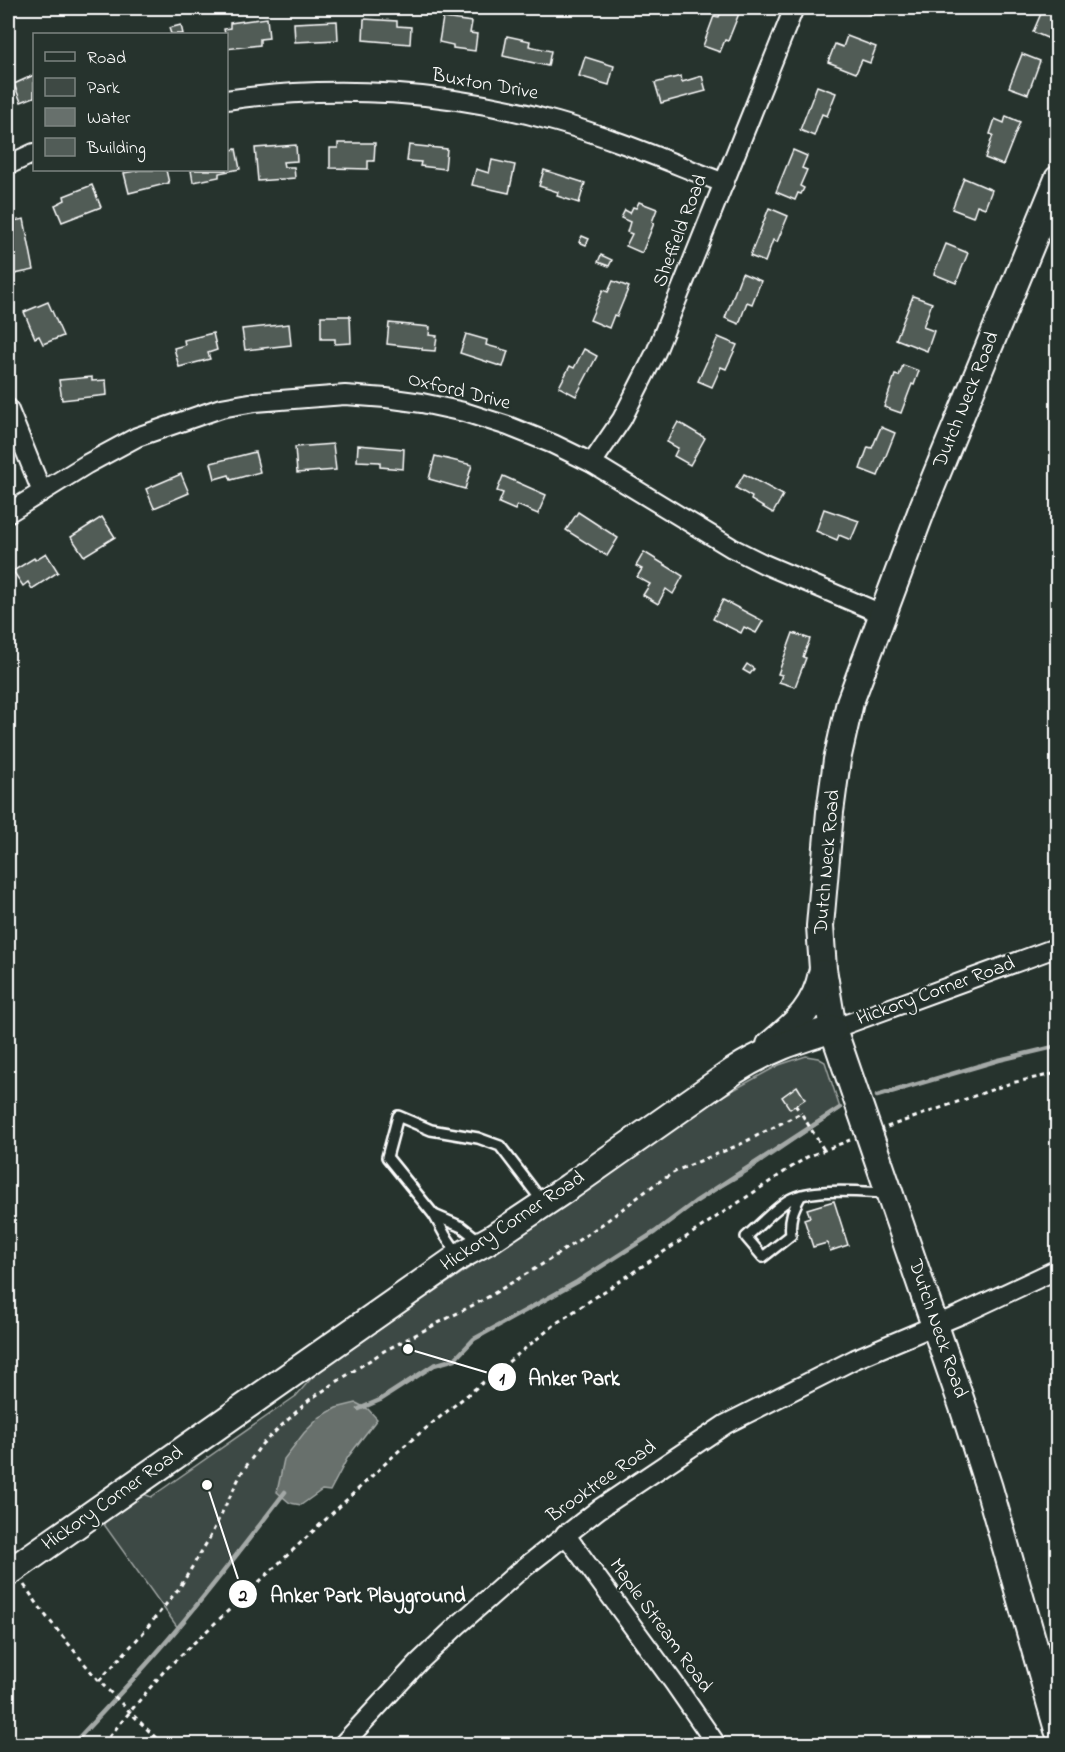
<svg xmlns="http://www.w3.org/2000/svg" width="1065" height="1752" font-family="'Indie Flower',sans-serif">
<rect width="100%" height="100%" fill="#26332d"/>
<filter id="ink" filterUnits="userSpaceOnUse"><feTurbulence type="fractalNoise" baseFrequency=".0167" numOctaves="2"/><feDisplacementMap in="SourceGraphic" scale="12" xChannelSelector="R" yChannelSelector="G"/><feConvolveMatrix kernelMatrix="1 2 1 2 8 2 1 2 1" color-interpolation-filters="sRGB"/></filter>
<g filter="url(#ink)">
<!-- green -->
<polygon fill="#3e4944" stroke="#9ea4a2" stroke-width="1.5" points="806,1056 818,1058 825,1062 840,1108 837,1111 747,1172 695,1202 655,1232 577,1282 474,1339 455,1359 434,1365 380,1400 343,1415 240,1552 178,1628 103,1523 144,1494 151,1497 296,1396 316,1373 708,1104 779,1065"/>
<!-- water -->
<polygon fill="#67706c" stroke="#a4a9a7" stroke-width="1.5" points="356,1403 368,1409 377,1419 348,1457 330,1491 322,1490 301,1505 290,1503 277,1492 284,1459 304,1433 320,1417 336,1408"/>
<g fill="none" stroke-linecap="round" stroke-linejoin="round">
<!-- stream -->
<g stroke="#a4a9a7" stroke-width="4.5">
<polyline points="877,1096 999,1060 1058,1046"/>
<polyline points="359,1409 380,1400 434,1365 455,1359 474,1339 577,1282 655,1232 695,1202 840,1108"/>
<path d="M73 1744C108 1706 144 1669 177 1629 215 1584 250 1538 285 1492"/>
</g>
</g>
<!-- building -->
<g fill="#515c57" stroke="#fff" stroke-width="1.5">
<polygon points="723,8 730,8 740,11 728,41 725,40 720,52 703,46 714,16 719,17"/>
<polygon points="853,8 876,8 873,15"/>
<polygon points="1048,8 1058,8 1058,25 1052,40 1033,32 1043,9 1047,10"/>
<polygon points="267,18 269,38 260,39 260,45 226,49 226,34 225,34 224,29 230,28 230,23"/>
<polygon points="443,18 472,22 470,33 477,34 475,51 453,48 453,45 439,42"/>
<polygon points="364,19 397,21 397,26 411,27 410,44 363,40"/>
<polygon points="337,21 338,40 295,42 294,23"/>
<polygon points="181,25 183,34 171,34 169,28"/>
<polygon points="507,36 530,41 529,46 551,51 548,66 503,56"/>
<polygon points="847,36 876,47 870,63 862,60 856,73 828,62 835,44 843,47"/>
<polygon points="1022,54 1040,61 1028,94 1009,87"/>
<polygon points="585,57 614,66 609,85 579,76"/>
<polygon points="34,75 34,97 21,102 14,84"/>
<polygon points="681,76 682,82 702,76 706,91 661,103 655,83"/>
<polygon points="817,86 836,93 827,116 822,114 814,136 800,130"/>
<polygon points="1006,116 1020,122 1003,165 985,158 993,135 990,134 995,119 1004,123"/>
<polygon points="338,143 375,143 374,161 368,161 368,169 330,168 330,148 338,148"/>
<polygon points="296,145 297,161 283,162 284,167 294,167 295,178 258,181 255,148"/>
<polygon points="409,145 447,149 445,169 420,166 421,162 407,161"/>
<polygon points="236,149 240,169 219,173 219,177 193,182 191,170 226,170 226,151"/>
<polygon points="793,150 807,156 802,168 807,170 800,186 804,188 801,194 798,193 795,200 776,192"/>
<polygon points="492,160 515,165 509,193 472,185 476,169 489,173"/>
<polygon points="140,170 166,170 169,183 129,193 124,173"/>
<polygon points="544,170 585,183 579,203 557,196 558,192 539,186"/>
<polygon points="964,178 992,190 985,208 977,205 973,217 952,209"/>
<polygon points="92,185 101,207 62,222 55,205 65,200 64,196"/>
<polygon points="639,202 657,209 652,222 654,223 642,253 626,246 632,234 627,232 630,222 621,218 625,210 630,213 633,207 636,208"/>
<polygon points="769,208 788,216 777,242 773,240 765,262 750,256"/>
<polygon points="24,219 34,270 10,275 8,263 8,222"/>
<polygon points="582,236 589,239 586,245 579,242"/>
<polygon points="946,244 968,253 956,283 934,274"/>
<polygon points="601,255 612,260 609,266 598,262"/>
<polygon points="742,273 761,281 752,304 747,302 739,324 725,318"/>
<polygon points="613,281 629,287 617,316 614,315 609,328 590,320 603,290 608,292"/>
<polygon points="913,296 932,303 923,327 934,331 927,351 896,339"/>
<polygon points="48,302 63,336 43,344 39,336 35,338 24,312"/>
<polygon points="321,316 350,316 351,343 335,344 335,339 321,339"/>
<polygon points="389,323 430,327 429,335 437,336 435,351 422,350 422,348 387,344"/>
<polygon points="289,324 291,345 245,350 242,329"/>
<polygon points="213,333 217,350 208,353 210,359 179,367 174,348 185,345 184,340"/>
<polygon points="466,334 487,340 486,345 508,351 503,367 460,353"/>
<polygon points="718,337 737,345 726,369 721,367 712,387 698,381"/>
<polygon points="584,349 597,356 576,396 559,387 570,366 574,368"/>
<polygon points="903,365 919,371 914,385 912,384 901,413 884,407 895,375 899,376"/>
<polygon points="92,377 92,381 106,380 107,395 62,400 59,380"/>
<polygon points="678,422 705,438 690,465 674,456 678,448 667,442"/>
<polygon points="881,427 895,433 878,476 860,469 868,447 872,448"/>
<polygon points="333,444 336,470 297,473 295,447"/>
<polygon points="358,445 404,449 403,469 380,467 380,462 357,461"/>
<polygon points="255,452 260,472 231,480 229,475 215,479 211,463"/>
<polygon points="435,456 472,465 465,489 429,479"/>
<polygon points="181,474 189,493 154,508 146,489"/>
<polygon points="744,474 783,495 773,513 751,500 752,497 736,488"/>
<polygon points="503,476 546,495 538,514 517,505 515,510 499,503 503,493 497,491"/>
<polygon points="824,509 859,521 851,540 839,535 837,540 816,531"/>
<polygon points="578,512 618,538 607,556 566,530"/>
<polygon points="102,517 115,537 84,556 71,537"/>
<polygon points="644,552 683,576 673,594 666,589 658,604 643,595 650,584 637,577 642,569 636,566"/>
<polygon points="46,553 58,572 32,589 28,582 23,586 13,571 34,558 35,560"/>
<polygon points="723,600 763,621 756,633 744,627 741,633 713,619"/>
<polygon points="793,633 810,639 803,657 806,658 795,687 779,682 782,675 778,674"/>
<polygon points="747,664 754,669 750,674 743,670"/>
<polygon points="797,1086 805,1099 790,1109 782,1097"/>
<polygon points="834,1201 848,1245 830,1251 827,1243 813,1247 804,1219 810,1217 807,1209"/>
</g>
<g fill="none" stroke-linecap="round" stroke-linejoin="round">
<defs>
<g id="lane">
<path d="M801 1195C793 1209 789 1219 791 1235L763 1257 746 1237C759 1226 775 1208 789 1200 811 1187 862 1192 888 1193"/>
<polyline points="434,1215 462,1227 481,1242"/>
<polyline points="458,1254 445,1235 434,1215 387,1157 398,1116 431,1130 478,1138 500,1146 542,1201"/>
</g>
<g id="street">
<path d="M226 100C336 84 450 91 557 122 614 138 669 162 724 183"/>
<polyline points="8,165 34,153"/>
<polyline points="8,408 42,492"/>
<polyline points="592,463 622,419 656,352 794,8"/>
<polyline points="8,513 87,464 137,437 221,408 255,402 345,395 386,398 422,403 464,412 508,426 553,444 592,463 732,548 764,564 882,614"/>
<polyline points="833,1029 1058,947"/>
<polyline points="565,1534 674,1683 716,1744"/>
<polyline points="343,1744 419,1662 457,1626 516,1574 599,1509 726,1424 855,1359 962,1314 1058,1269"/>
</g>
<g id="secondary">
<polyline points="1058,179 923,507 850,702 837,760 830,812 820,926 823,969 833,1029 964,1410 989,1488 1058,1730"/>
<path d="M770 1045C796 1023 815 1008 822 973"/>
<path d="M8 1573 460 1256 491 1239 569 1187 734 1071C766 1050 797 1040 833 1029"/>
</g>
</defs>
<!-- lane casing -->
<use href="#lane" stroke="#fff" stroke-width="14"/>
<!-- street casing -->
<use href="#street" stroke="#fff" stroke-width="22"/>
<!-- secondary casing -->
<use href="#secondary" stroke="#fff" stroke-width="30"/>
<!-- path -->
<g stroke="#fff" stroke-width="3" stroke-dasharray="4.5 4.5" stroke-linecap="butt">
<polyline points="795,1105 801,1113"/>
<polyline points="887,1127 1011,1083 1058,1073"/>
<polyline points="24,1585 46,1616 97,1679 162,1744"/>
<polyline points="99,1681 142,1634 180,1587 209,1539 242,1472 262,1444 309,1400 384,1351 483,1300 546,1262 604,1223 654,1185 678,1170 739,1145 801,1113 824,1150"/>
<polyline points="103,1744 165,1670 404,1446 558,1322 807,1157 850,1140"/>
</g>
<!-- lane -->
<use href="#lane" stroke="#26332d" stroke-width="9"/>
<!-- street -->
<use href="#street" stroke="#26332d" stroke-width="18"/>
<!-- secondary -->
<use href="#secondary" stroke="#26332d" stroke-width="26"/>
</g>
</g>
<g text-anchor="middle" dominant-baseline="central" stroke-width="4.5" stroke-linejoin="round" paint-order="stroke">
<!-- street labels -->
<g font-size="20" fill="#fff" stroke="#26332d">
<text transform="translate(485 85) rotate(10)">Buxton Drive</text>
<text transform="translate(681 231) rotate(-69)">Sheffield Road</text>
<text transform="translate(459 392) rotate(14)">Oxford Drive</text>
<text transform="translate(967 400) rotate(-68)">Dutch Neck Road</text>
<text transform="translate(828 862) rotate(-85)">Dutch Neck Road</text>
<text transform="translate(936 992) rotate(-20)">Hickory Corner Road</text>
<text transform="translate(513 1222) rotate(-33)">Hickory Corner Road</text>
<text transform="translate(937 1329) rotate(71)">Dutch Neck Road</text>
<text transform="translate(602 1482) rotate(-35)">Brooktree Road</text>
<text transform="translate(113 1499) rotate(-35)">Hickory Corner Road</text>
<text transform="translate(660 1626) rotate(54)">Maple Stream Road</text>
</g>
</g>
<!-- callouts -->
<path fill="none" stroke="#fff" stroke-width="2" d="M408 1349L502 1377M207 1485L243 1594"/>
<g fill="#fff" stroke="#26332d" stroke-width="2">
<circle cx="408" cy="1349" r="6"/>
<circle cx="207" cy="1485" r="6"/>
<circle cx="502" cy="1377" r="15"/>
<circle cx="243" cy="1594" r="15"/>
</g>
<g font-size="18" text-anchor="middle" font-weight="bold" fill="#111">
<text x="502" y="1384">1</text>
<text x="243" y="1601">2</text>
</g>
<g font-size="21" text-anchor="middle" font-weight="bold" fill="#fff" stroke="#26332d" stroke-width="4.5" stroke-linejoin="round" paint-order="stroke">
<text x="574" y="1385">Anker Park</text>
<text x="368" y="1602">Anker Park Playground</text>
</g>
<!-- margin -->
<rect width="1065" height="1752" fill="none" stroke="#26332d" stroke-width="30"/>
<rect x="15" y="15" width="1035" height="1722" fill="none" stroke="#fff" stroke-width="2" filter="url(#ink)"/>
<!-- legend -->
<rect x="33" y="33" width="195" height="138" fill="#26332d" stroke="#7d8581" stroke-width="1.5"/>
<rect x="45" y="52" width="30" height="9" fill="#26332d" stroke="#7d8581" stroke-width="1.5"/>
<text x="87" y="63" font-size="18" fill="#ffffff">Road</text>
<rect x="45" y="78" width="30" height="18" fill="#3e4944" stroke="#7d8581" stroke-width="1.5"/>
<text x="87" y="93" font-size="18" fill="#ffffff">Park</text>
<rect x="45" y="108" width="30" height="18" fill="#67706c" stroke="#7d8581" stroke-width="1.5"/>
<text x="87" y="123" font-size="18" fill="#ffffff">Water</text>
<rect x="45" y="138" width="30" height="18" fill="#515c57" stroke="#7d8581" stroke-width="1.5"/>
<text x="87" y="153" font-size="18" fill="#ffffff">Building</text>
</svg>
